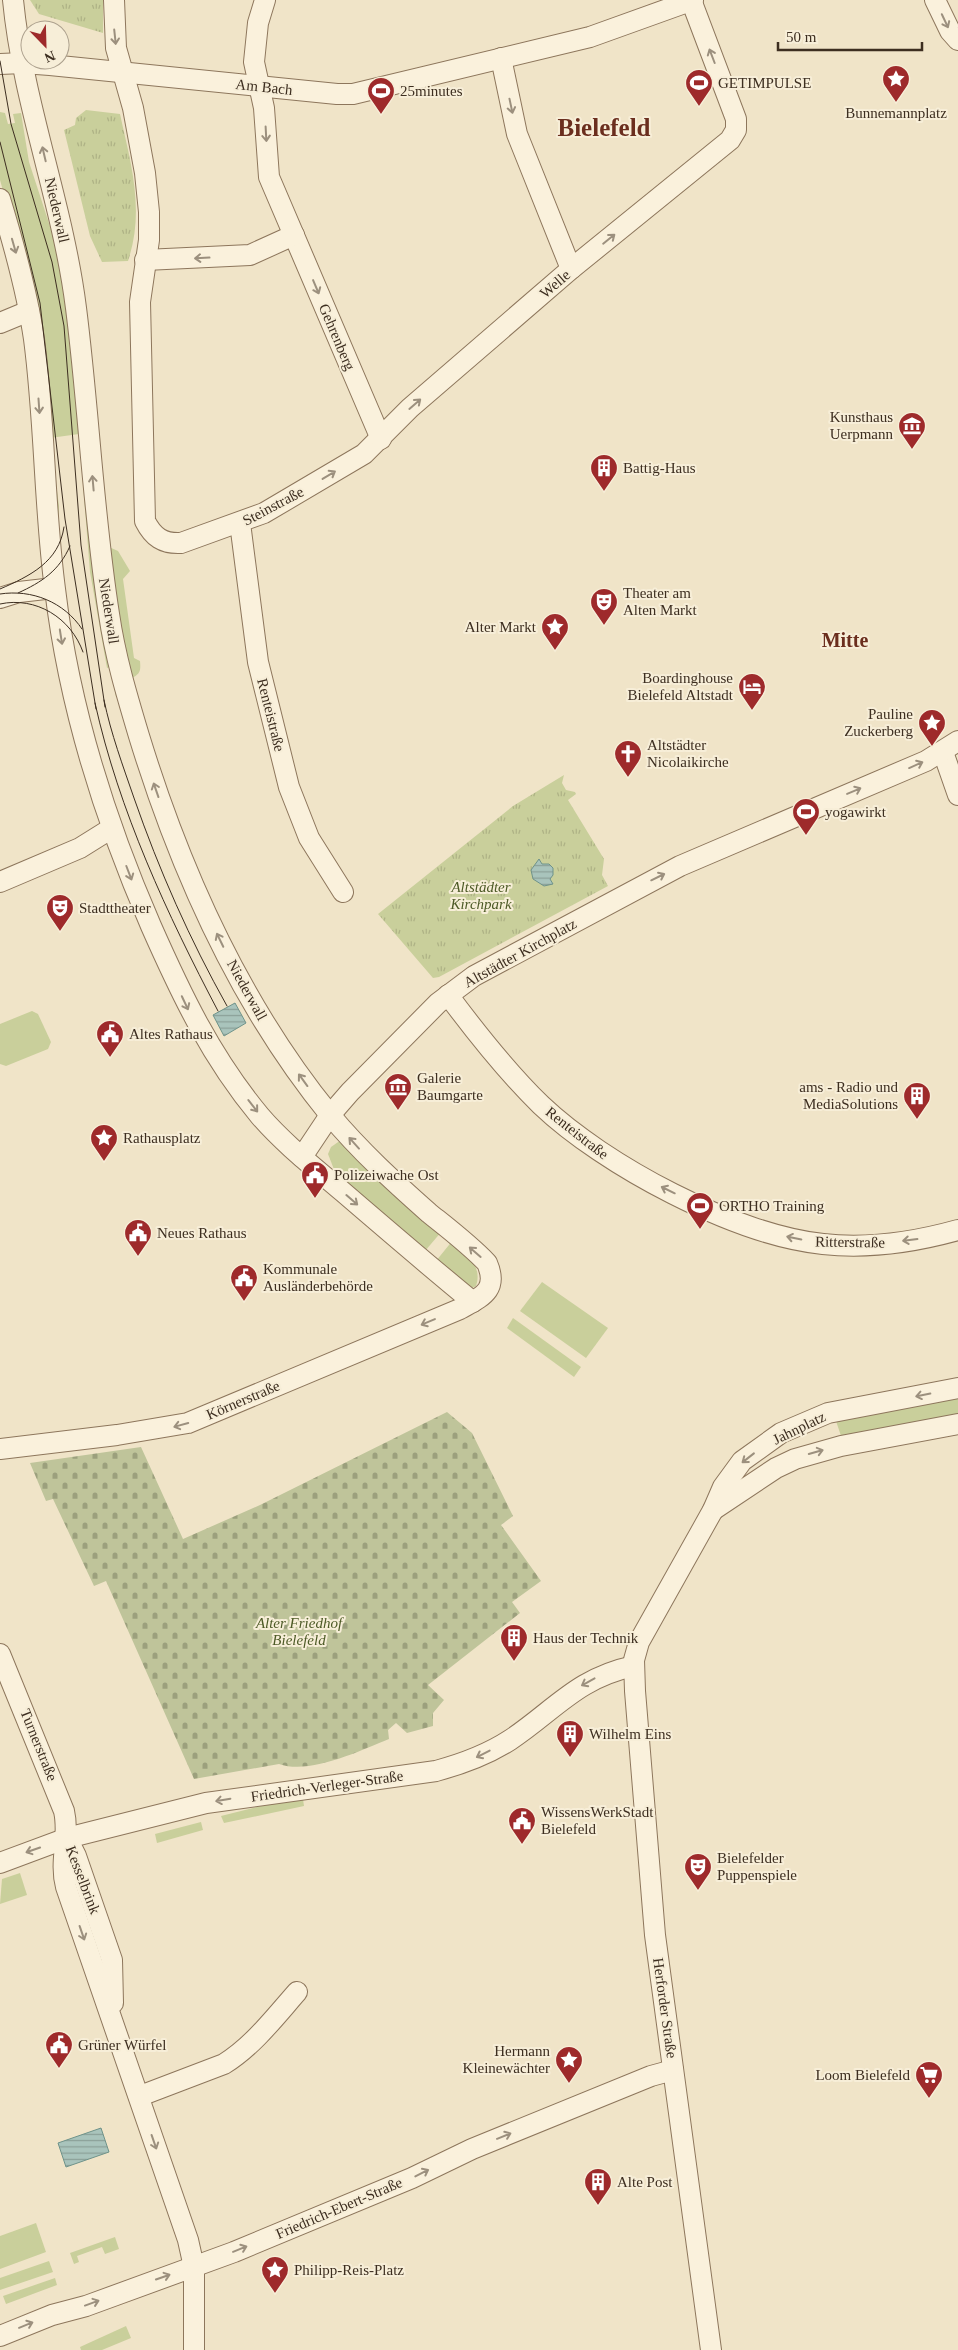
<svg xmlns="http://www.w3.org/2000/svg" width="958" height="2350" font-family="Georgia,serif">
<defs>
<pattern id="cemetery-stones" width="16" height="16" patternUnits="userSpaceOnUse" patternTransform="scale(1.25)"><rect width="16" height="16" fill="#bfc49a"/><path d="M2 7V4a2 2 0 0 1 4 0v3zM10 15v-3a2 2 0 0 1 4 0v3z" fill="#9ca07d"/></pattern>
<pattern id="park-tufts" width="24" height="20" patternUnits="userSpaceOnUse" patternTransform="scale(1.25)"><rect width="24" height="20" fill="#c9cf9b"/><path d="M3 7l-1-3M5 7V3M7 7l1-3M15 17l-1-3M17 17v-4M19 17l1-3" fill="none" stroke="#aeb285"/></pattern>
<pattern id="water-rules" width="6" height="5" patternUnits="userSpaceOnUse" patternTransform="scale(1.25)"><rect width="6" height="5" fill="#a9c4bc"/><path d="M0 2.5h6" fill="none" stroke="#8ba098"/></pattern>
</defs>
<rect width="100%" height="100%" fill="#f0e4c8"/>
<!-- grass -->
<g fill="#c9cf9b">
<polygon points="0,112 5,113 8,124 15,123 13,114 21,113 29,162 60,257 121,696 116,697 110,667 107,668 90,572 79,434 50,438 59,506 58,533 27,276 0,180"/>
<path d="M109 547 118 551 130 571 123 579 134 658 140 661C141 672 140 674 130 679L107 548Z"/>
<polygon points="32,1011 38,1014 51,1042 48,1049 6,1066 0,1064 0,1024"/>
<polygon points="341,1140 442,1231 425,1251 335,1172 328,1154 331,1147"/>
<path d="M453 1240C466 1253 483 1266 476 1286L470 1289 436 1261Z"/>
<polygon points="542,1282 608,1328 586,1358 520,1311"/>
<polygon points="513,1318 581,1367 574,1377 507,1328"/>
<polygon points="958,1398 958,1414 841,1436 836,1421"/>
<polygon points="303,1799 304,1806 224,1823 221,1816 261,1806"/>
<polygon points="201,1822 203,1830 157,1843 155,1834"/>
<polygon points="20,1873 27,1895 0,1904 2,1879"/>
<polygon points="36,2223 46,2252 0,2269 0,2236"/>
<polygon points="115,2237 119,2249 105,2254 102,2247 77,2256 79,2262 74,2264 70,2253"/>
<polygon points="49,2261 53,2272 0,2290 0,2278"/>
<polygon points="55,2278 57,2285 6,2304 3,2296"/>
<polygon points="126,2326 131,2338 102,2350 81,2350 80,2347"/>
</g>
<!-- cemetery -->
<path fill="url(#cemetery-stones)" d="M447 1412 472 1433 513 1516 501 1525 541 1581 512 1602 520 1613 428 1685 444 1700 433 1713V1726L407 1733 396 1723 388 1730 389 1739C359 1751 310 1775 279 1764L194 1779 106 1581 94 1586 53 1499 46 1501 30 1463 141 1447 183 1539 260 1505Z"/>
<!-- park -->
<g fill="url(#park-tufts)">
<polygon points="30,0 103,0 103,33 39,14"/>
<path d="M86 110 120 114C131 164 145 211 128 261L102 262 90 236 64 130 75 125 76 118Z"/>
<polygon points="564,775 562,783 566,790 575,792 576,794 568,800 604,859 602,875 608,886 439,977 433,978 378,914 513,806"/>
</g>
<!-- water -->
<g fill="url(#water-rules)" stroke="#6f938a">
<polygon points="539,859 542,864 549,864 553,868 553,875 550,879 553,884 544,886 533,879 531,870"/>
<polygon points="235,1003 246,1023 224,1036 213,1015"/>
<polygon points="101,2128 109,2152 66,2167 58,2143"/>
</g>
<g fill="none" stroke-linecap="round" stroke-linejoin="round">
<defs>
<g id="minor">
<path d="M114 0 116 48 133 108 145 173 149 212V240L140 302 145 521C153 537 163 544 181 543L264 513 364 454 410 408 571 269 730 140 736 130V119L691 0"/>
<polyline points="265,0 258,23 254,62 264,108 269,177 381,439"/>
<polyline points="935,0 950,31 958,40"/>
<polyline points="501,58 517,134 571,269"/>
<polyline points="0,64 23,63 50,65 337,94 353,94 590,37 693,0"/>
<path d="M0 199C14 245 27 291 34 339 45 422 44 506 55 589 69 707 104 818 151 926 182 996 211 1057 260 1116 284 1144 315 1168 343 1192 386 1229 429 1266 473 1302"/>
<polyline points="145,260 250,255 294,235"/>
<polyline points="0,323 29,311"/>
<polyline points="240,523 258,662 289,787 309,838 343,892"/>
<polyline points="0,598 19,592 54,588"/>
<polyline points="943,752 958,795"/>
<polyline points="0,882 80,848 112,828"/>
<path d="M448 995C477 1034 506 1071 541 1105 604 1165 735 1235 823 1244 868 1249 915 1242 958 1230"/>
<polyline points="302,1157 330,1115 350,1092 438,1003 474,976 680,866 926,761 958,741"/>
<path d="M0 1449 117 1435 188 1423 460 1309C481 1297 499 1291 487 1263 470 1245 449 1229 429 1213 394 1182 360 1151 330 1115 241 1006 180 870 139 736 127 696 115 656 109 614 93 513 89 410 76 308 63 204 23 104 13 0"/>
<polyline points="713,1510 776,1468 795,1459 841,1446 958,1424"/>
<path d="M0 1654 64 1811C70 1837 59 1861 66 1887L188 2240 194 2267V2350"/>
<polyline points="67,1838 76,1856 112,1960 113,2003"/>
<path d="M0 1863 67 1838 206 1803 436 1771C462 1764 487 1755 510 1740 555 1710 577 1678 634 1666"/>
<path d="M140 2096 224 2064C253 2046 275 2017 297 1992"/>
<polyline points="0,2336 52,2315 86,2306 234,2252 412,2178 472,2149 651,2076 673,2070"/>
<polyline points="711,2350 655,1935 635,1691 634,1660 639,1642 713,1510 723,1487 742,1461 781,1433 828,1413 958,1388"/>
</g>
</defs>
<!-- minor casing -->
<use href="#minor" stroke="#8d765c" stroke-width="22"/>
<!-- minor -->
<use href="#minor" stroke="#faf1dc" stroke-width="20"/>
<!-- tram -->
<g stroke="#3d2e20" stroke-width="1">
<polyline points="0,61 11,124 52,262 64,326 81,545 105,707"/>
<polyline points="0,142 40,303 65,519 96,709"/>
<path d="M0 589C30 576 59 562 64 527"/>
<path d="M18 593C42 582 59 571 70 546"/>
<path d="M0 594C32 589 64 602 82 629"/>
<path d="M0 604C36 596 71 618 83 652"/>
<path d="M104 700C111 734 123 766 134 798 159 870 190 940 227 1006"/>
<path d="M95 703C119 811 167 914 218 1011"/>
</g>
</g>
<!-- one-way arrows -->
<defs><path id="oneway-shaft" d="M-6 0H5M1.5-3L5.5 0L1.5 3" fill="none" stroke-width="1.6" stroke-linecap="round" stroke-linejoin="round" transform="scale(1.25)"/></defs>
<g stroke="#9c907e">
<use href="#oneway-shaft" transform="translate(945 21) rotate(65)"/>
<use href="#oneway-shaft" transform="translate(115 37) rotate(84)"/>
<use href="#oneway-shaft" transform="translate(712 56) rotate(-111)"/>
<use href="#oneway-shaft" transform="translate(511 106) rotate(78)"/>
<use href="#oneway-shaft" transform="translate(266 134) rotate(87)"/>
<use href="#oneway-shaft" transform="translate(44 154) rotate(-103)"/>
<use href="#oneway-shaft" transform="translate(609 239) rotate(-39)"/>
<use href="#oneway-shaft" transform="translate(14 246) rotate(74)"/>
<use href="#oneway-shaft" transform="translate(202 258) rotate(177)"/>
<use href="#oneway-shaft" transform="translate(316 287) rotate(67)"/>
<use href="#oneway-shaft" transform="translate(415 404) rotate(-41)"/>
<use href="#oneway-shaft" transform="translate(39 406) rotate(86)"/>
<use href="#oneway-shaft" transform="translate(329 475) rotate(-31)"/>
<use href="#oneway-shaft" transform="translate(93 483) rotate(-95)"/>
<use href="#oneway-shaft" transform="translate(61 637) rotate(81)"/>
<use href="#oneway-shaft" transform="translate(916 765) rotate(-24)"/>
<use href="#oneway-shaft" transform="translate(156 790) rotate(-109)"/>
<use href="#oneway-shaft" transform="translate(854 791) rotate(-23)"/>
<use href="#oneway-shaft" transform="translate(129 873) rotate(69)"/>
<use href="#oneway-shaft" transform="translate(658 877) rotate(-26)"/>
<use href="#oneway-shaft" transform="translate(220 940) rotate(-116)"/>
<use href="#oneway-shaft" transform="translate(185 1003) rotate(65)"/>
<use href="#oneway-shaft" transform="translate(303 1080) rotate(-126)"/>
<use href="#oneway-shaft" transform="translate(253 1106) rotate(52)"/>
<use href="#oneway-shaft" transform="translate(354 1143) rotate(-132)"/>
<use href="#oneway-shaft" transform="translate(668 1190) rotate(-154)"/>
<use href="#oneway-shaft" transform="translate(352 1200) rotate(41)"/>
<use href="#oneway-shaft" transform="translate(794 1238) rotate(-168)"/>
<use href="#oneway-shaft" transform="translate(910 1240) rotate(173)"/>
<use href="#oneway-shaft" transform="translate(475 1252) rotate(-139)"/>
<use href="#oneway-shaft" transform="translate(428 1322) rotate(157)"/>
<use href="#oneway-shaft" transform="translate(923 1395) rotate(169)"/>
<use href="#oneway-shaft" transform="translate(181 1425) rotate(165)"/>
<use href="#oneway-shaft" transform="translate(816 1452) rotate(-16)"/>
<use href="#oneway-shaft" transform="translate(748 1458) rotate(142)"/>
<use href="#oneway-shaft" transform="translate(588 1682) rotate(151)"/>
<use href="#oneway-shaft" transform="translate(483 1754) rotate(153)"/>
<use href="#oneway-shaft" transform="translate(223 1800) rotate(170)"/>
<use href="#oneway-shaft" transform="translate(33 1850) rotate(161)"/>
<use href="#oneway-shaft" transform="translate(82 1933) rotate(71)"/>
<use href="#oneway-shaft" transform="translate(504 2136) rotate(-22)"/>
<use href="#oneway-shaft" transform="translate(154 2142) rotate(71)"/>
<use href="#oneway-shaft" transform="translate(422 2173) rotate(-27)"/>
<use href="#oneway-shaft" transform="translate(240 2249) rotate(-22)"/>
<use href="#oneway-shaft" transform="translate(163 2277) rotate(-19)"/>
<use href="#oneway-shaft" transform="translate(92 2303) rotate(-20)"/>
<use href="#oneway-shaft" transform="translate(26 2325) rotate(-22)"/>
</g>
<!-- icons -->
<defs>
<symbol id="sight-pin" viewBox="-11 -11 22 30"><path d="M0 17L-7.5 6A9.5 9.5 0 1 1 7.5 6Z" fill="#9e2a2b" stroke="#f7eed8"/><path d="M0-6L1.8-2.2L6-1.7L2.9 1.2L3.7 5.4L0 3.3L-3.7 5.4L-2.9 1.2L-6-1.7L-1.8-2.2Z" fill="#fff"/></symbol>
<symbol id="stadium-pin" viewBox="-11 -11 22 30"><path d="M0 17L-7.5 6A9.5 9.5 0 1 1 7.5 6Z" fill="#9e2a2b" stroke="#f7eed8"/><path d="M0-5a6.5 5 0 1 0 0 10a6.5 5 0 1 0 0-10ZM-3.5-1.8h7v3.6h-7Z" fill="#fff"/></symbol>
<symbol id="museum-pin" viewBox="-11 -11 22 30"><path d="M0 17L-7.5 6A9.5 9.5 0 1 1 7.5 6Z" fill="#9e2a2b" stroke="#f7eed8"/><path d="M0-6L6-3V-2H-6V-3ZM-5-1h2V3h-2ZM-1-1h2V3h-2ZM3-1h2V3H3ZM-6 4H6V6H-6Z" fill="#fff"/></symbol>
<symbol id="building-pin" viewBox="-11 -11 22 30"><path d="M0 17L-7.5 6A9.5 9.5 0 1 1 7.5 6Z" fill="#9e2a2b" stroke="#f7eed8"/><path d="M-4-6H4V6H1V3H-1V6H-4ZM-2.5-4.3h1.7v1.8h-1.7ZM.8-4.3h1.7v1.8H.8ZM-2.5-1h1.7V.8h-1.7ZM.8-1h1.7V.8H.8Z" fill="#fff"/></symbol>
<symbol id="theatre-pin" viewBox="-11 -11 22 30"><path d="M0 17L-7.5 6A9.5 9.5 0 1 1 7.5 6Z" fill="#9e2a2b" stroke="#f7eed8"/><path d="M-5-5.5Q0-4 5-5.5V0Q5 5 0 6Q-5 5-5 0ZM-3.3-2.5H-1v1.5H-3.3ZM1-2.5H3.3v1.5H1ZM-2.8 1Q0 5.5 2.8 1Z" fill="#fff"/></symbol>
<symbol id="hotel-pin" viewBox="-11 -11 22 30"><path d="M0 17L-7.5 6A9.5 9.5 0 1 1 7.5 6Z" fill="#9e2a2b" stroke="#f7eed8"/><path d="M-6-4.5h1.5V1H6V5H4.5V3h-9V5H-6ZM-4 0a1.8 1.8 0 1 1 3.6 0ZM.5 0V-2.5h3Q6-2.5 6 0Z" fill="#fff"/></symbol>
<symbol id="church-pin" viewBox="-11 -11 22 30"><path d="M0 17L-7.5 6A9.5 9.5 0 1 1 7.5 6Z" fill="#9e2a2b" stroke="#f7eed8"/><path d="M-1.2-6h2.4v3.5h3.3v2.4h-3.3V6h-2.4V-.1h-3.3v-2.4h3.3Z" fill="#fff"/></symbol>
<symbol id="civic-pin" viewBox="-11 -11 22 30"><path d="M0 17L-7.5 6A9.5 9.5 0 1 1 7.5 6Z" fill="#9e2a2b" stroke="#f7eed8"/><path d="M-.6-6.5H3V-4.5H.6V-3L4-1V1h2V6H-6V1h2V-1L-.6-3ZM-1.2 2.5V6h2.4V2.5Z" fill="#fff"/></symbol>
<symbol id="supermarket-pin" viewBox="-11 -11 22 30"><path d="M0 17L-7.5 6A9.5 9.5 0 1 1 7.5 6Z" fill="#9e2a2b" stroke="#f7eed8"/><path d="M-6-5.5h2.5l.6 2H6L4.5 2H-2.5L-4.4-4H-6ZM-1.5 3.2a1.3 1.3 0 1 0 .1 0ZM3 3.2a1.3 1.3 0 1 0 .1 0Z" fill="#fff"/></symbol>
</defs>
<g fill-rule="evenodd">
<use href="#sight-pin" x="880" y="63" width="32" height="43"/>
<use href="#stadium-pin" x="683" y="67" width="32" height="43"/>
<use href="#stadium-pin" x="365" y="75" width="32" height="43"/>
<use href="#museum-pin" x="896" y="410" width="32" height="43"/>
<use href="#building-pin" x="588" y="452" width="32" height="43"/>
<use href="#theatre-pin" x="588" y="586" width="32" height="43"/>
<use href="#sight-pin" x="539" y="611" width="32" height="43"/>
<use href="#hotel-pin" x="736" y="671" width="32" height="43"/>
<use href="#sight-pin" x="916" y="707" width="32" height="43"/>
<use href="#church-pin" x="612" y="738" width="32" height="43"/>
<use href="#stadium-pin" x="790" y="796" width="32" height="43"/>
<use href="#theatre-pin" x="44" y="892" width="32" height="43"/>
<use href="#civic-pin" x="94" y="1018" width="32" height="43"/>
<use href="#museum-pin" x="382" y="1071" width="32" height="43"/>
<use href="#building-pin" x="901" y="1080" width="32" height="43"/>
<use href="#sight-pin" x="88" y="1122" width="32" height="43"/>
<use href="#civic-pin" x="299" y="1159" width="32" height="43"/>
<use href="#stadium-pin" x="684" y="1190" width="32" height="43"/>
<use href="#civic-pin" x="122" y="1217" width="32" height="43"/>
<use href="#civic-pin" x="228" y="1262" width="32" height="43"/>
<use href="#building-pin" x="498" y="1622" width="32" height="43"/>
<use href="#building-pin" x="554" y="1718" width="32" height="43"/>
<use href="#civic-pin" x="506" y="1805" width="32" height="43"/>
<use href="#theatre-pin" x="682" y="1851" width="32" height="43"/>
<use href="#civic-pin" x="43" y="2029" width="32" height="43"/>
<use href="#sight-pin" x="553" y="2044" width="32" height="43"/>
<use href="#supermarket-pin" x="913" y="2059" width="32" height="43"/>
<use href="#building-pin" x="582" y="2166" width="32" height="43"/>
<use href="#sight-pin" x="259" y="2254" width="32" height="43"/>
</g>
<g text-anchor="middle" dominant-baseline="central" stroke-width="4" stroke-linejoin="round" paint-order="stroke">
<!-- poi labels -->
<g font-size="15" fill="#3d2e20" stroke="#f7eed8" text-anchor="start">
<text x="718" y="83">GETIMPULSE</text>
<text x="400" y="91">25minutes</text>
<text x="896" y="113" text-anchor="middle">Bunnemannplatz</text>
<text x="893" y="417" text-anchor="end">Kunsthaus<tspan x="893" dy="17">Uerpmann</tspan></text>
<text x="623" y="468">Battig-Haus</text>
<text x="623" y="593">Theater am<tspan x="623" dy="17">Alten Markt</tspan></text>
<text x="536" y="627" text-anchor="end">Alter Markt</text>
<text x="733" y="678" text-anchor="end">Boardinghouse<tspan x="733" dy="17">Bielefeld Altstadt</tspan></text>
<text x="913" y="714" text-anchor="end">Pauline<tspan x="913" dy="17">Zuckerberg</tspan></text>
<text x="647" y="745">Altstädter<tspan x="647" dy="17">Nicolaikirche</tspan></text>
<text x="825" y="812">yogawirkt</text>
<text x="79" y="908">Stadttheater</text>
<text x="129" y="1034">Altes Rathaus</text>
<text x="417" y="1078">Galerie<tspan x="417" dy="17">Baumgarte</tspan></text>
<text x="898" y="1087" text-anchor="end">ams - Radio und<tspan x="898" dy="17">MediaSolutions</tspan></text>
<text x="123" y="1138">Rathausplatz</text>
<text x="334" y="1175">Polizeiwache Ost</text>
<text x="719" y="1206">ORTHO Training</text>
<text x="157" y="1233">Neues Rathaus</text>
<text x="263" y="1269">Kommunale<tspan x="263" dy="17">Ausländerbehörde</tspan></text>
<text x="533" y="1638">Haus der Technik</text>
<text x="589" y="1734">Wilhelm Eins</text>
<text x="541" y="1812">WissensWerkStadt<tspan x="541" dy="17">Bielefeld</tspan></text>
<text x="717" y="1858">Bielefelder<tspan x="717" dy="17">Puppenspiele</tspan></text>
<text x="78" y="2045">Grüner Würfel</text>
<text x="550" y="2051" text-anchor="end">Hermann<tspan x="550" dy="17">Kleinewächter</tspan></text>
<text x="910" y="2075" text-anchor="end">Loom Bielefeld</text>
<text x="617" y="2182">Alte Post</text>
<text x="294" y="2270">Philipp-Reis-Platz</text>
</g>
<!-- street labels -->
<g font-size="15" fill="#3d2e20" stroke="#f7eed8">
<text transform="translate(264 87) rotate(6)">Am Bach</text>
<text transform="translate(57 210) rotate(77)">Niederwall</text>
<text transform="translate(555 284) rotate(-41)">Welle</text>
<text transform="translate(337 337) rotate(67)">Gehrenberg</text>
<text transform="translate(273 506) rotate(-28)">Steinstraße</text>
<text transform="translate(109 611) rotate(81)">Niederwall</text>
<text transform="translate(271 715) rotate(76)">Renteistraße</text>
<text transform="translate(520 953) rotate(-29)">Altstädter Kirchplatz</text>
<text transform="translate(247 990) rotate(61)">Niederwall</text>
<text transform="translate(577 1133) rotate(38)">Renteistraße</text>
<text transform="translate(850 1242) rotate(1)">Ritterstraße</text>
<text transform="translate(243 1400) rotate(-23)">Körnerstraße</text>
<text transform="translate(799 1428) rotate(-26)">Jahnplatz</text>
<text transform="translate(39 1745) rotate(68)">Turnerstraße</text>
<text transform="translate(327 1786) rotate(-8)">Friedrich-Verleger-Straße</text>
<text transform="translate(83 1880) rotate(69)">Kesselbrink</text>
<text transform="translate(665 2008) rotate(82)">Herforder Straße</text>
<text transform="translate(339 2208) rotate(-23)">Friedrich-Ebert-Straße</text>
</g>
<!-- park labels -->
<g font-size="15" font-style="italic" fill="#4d5a26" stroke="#f7eed8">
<text x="481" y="887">Altstädter<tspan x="481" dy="17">Kirchpark</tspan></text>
<text x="299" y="1623">Alter Friedhof<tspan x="299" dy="17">Bielefeld</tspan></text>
</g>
<!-- district labels -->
<g font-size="20" font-weight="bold" fill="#6b2e1e" stroke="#f7eed8">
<text x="845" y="640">Mitte</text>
</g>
<!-- town labels -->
<g font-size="25" font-weight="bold" fill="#6b2e1e" stroke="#f7eed8">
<text x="604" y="127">Bielefeld</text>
</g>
</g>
<!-- north arrow -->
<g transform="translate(45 45) rotate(157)"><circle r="24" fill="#f7eed8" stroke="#ada18e"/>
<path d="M0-4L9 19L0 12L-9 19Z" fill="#9e2a2b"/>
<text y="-8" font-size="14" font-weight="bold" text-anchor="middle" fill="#3d2e20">N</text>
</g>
<!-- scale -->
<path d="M778 42v8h144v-8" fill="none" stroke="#3d2e20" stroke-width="2.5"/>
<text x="786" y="42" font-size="15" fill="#3d2e20" stroke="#f7eed8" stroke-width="4" paint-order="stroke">50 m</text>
</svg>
